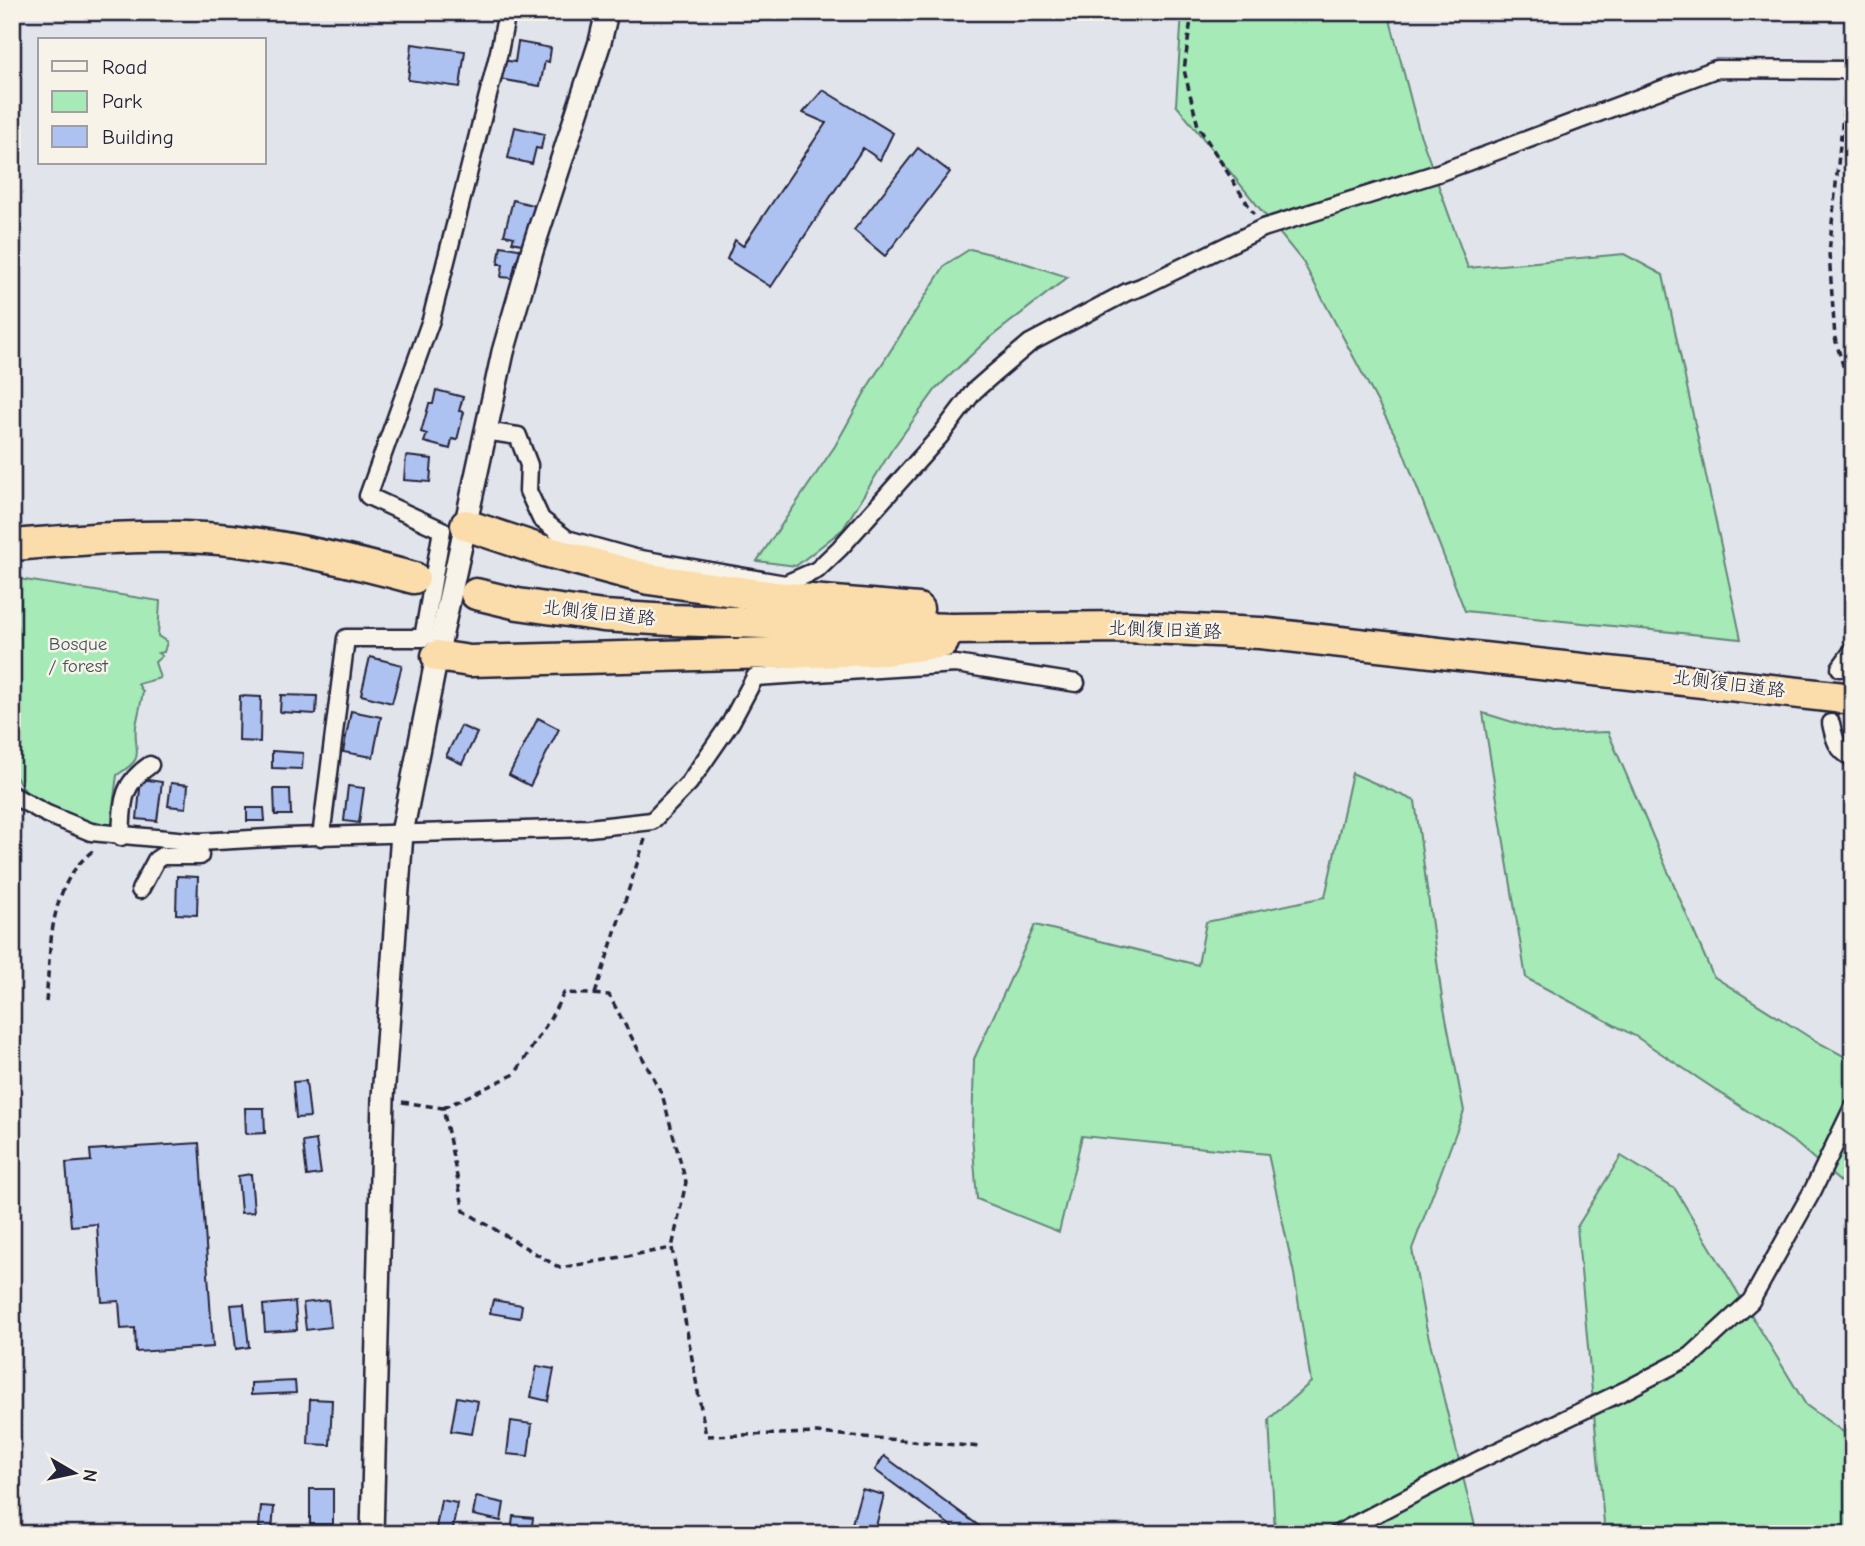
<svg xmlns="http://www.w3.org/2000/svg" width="1865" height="1546" font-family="'Comic Neue','Klee One',sans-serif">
<rect width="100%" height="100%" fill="#e1e4eb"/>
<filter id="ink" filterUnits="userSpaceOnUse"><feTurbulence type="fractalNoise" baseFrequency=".0143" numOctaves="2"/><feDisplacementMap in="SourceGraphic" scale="14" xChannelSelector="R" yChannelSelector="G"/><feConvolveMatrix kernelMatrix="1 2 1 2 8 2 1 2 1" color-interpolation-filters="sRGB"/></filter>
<g filter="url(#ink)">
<!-- green -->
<g fill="#a5eab7" stroke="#648679" stroke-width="2">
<polygon points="1182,12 1388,12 1419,131 1468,268 1624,254 1663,275 1741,639 1465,611 1401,446 1303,262 1176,105"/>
<polygon points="970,249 1015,260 1068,277 987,340 936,389 891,451 843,529 796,566 757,561 835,446 870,383 945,265"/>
<path d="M12 578 160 601 158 636 167 642 164 652 158 653 162 656 155 662 160 678 138 684 143 692C141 703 138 715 136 726 133 754 148 756 117 775L112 813 129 842 112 843 32 801 12 771Z"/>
<polygon points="1483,713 1552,734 1608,732 1713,976 1814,1040 1853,1061 1853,1193 1797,1144 1635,1036 1526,978"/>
<polygon points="1352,773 1415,801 1442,998 1464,1111 1412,1249 1426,1326 1477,1534 1275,1534 1269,1419 1311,1382 1294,1274 1268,1154 1082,1136 1059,1232 977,1199 972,1135 974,1059 1035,925 1198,965 1206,922 1325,897"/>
<polygon points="1621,1156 1675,1189 1806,1405 1853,1439 1853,1534 1605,1534 1577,1227"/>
</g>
<!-- building -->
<g fill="#aec2f1" stroke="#22223b" stroke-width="2">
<polygon points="518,42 551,48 549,62 545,61 540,86 499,79 502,60 515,62"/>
<polygon points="412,44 465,51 460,87 408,80"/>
<polygon points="823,90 893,133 880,160 863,148 771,287 727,259 735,240 743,246 826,123 803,113"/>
<polygon points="515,127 544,134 541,149 536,148 532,164 508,158"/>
<polygon points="918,148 950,172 885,256 854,230"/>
<polygon points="513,200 536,206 526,245 512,242 514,237 504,235"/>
<polygon points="501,246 524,250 521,266 515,265 513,278 501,277 503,264 498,264"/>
<polygon points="436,390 463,397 459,411 464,412 457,440 452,439 450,449 424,442 427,434 421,432 429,404 433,404"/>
<polygon points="406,456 432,459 430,482 404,480"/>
<polygon points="370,657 402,665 392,703 361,695"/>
<polygon points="281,695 317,696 316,714 280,712"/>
<polygon points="240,696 261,697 260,742 239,741"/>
<polygon points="351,711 381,717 373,757 343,752"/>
<polygon points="538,718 559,729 530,786 509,775"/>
<polygon points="461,726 477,733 462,764 446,756"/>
<polygon points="272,751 303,753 302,769 272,768"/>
<polygon points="141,779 162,782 157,821 137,819"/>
<polygon points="171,783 188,785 186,808 168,806"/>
<polygon points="348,786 364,788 359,823 344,821"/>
<polygon points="274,789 290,789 291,815 275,815"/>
<polygon points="247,808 264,808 265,821 247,821"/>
<polygon points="177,876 198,877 197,915 176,914"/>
<polygon points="306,1081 310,1117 296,1118 293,1082"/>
<polygon points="245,1108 264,1108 265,1133 246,1134"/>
<polygon points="316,1140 321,1174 307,1176 303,1142"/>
<polygon points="199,1143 213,1347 136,1352 135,1328 121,1329 119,1301 102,1302 97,1224 71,1226 66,1163 91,1161 90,1150"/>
<polygon points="251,1174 254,1212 241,1213 238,1176"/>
<polygon points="328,1300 331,1327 306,1330 303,1303"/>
<polygon points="493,1300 522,1305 520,1318 490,1313"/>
<polygon points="295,1302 297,1330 265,1332 263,1305"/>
<polygon points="244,1304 249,1347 236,1349 231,1305"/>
<polygon points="537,1366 554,1369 548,1401 531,1397"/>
<polygon points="295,1381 296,1393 251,1395 251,1383"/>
<polygon points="457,1397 478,1401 472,1434 451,1431"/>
<polygon points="310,1399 332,1400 330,1445 308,1444"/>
<polygon points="511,1421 532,1424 528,1456 507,1454"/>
<polygon points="884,1456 990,1534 962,1534 875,1470"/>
<rect x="310" y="1489" width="23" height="35"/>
<polygon points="862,1489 884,1495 874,1534 849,1534"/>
<polygon points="476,1497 504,1503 501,1521 473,1515"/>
<polygon points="441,1500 457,1503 452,1534 435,1534"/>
<polygon points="261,1506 274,1507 272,1530 259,1528"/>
<polygon points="513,1516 533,1518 531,1534 511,1534"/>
</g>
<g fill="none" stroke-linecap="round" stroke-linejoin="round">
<!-- minor-tunnel -->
<polyline stroke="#bbbdc8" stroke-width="16" stroke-dasharray="16 8" stroke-linecap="butt" points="1831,723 1840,668"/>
<defs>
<g id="minor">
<polyline points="485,431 518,436 529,465 528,491 541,519 567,539 635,558 785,584 817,570 840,548 940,436 974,391 990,377 1030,343 1127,292 1141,287 1263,228 1438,173 1716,69 1853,70"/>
<polyline points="1840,668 1853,650"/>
<path d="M1831 723C1834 738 1837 751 1853 758"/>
<polyline points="12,795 47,814 91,832 199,842 286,837 589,828 652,821 689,783 731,722 755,677 956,664 1076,683"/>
<path d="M121 837C123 804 120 785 150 765"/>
<polyline points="321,837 346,638 423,638 442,530 368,496 431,320 499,52 507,12"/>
<polyline points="140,890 156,860 162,856 200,856 199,842"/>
<polyline points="1337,1534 1475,1462 1626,1390 1691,1356 1751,1301 1813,1190 1853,1107"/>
</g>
<polyline id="tertiary" points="372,1534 383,1098 402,833 437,656 503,352 533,248 600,42 607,12"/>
<g id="motorway">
<polyline points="466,525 541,550 649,579 775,597 918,609"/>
<path d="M12 545C76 540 141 534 205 538 273 542 348 560 414 578"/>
<polyline points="476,594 518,604 603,616 671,620 951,629 1127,627 1260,633 1853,699"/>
<polyline points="437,656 470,661 886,650 943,642"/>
</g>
</defs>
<!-- minor casing -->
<use href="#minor" stroke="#22223b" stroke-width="21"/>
<!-- tertiary casing -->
<use href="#tertiary" stroke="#22223b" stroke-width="26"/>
<!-- motorway casing -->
<use href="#motorway" stroke="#22223b" stroke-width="35"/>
<!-- path -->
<g stroke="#22223b" stroke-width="3.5" stroke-dasharray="7 5" stroke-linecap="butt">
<polyline points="1192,12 1184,70 1198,126 1254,214"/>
<polyline points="1846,86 1829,253 1835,338 1853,400"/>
<polyline points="595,994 646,836"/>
<path d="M46 1002C51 949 47 885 94 850"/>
<polyline points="402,1102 443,1108 464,1211 560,1268 672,1248 706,1436 817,1433 981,1447"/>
<polyline points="443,1108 515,1074 550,1019 564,993 609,995 662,1094 686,1182 672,1248"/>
</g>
<!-- minor -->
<use href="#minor" stroke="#f7f3e8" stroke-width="16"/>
<!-- tertiary -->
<use href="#tertiary" stroke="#f7f3e8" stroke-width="21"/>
<!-- motorway -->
<use href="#motorway" stroke="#fbddab" stroke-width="30"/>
</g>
</g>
<g text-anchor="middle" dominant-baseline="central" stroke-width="5" stroke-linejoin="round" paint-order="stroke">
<!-- street labels -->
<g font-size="19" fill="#22223b" stroke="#f7f3e8">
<text transform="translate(599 613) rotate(6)">北側復旧道路</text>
<text transform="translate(1165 630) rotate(2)">北側復旧道路</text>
<text transform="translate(1729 684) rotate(7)">北側復旧道路</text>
</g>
<!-- park labels -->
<g font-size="19" fill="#43545a" stroke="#f7f3e8">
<text x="78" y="644">Bosque<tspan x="78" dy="22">/ forest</tspan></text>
</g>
</g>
<!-- margin -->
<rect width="1865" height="1546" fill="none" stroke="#f7f3e8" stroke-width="42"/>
<rect x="21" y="21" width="1823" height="1504" fill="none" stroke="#22223b" stroke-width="2.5" filter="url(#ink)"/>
<!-- legend -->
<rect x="38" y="38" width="228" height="126" fill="#f7f3e8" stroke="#a29fa3" stroke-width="2"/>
<rect x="52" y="61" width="35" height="10" fill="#f7f3e8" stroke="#a29fa3" stroke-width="2"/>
<text x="102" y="74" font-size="21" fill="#22223b">Road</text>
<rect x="52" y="91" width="35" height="21" fill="#a5eab7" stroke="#a29fa3" stroke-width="2"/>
<text x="102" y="108" font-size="21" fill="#22223b">Park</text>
<rect x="52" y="126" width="35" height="21" fill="#aec2f1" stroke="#a29fa3" stroke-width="2"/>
<text x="102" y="144" font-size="21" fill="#22223b">Building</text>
<!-- north arrow -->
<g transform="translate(74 1473) rotate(99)" stroke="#f7f3e8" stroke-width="5" paint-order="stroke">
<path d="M0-5L12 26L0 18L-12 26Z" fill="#22223b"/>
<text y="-10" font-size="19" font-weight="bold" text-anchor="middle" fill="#22223b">N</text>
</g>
</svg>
